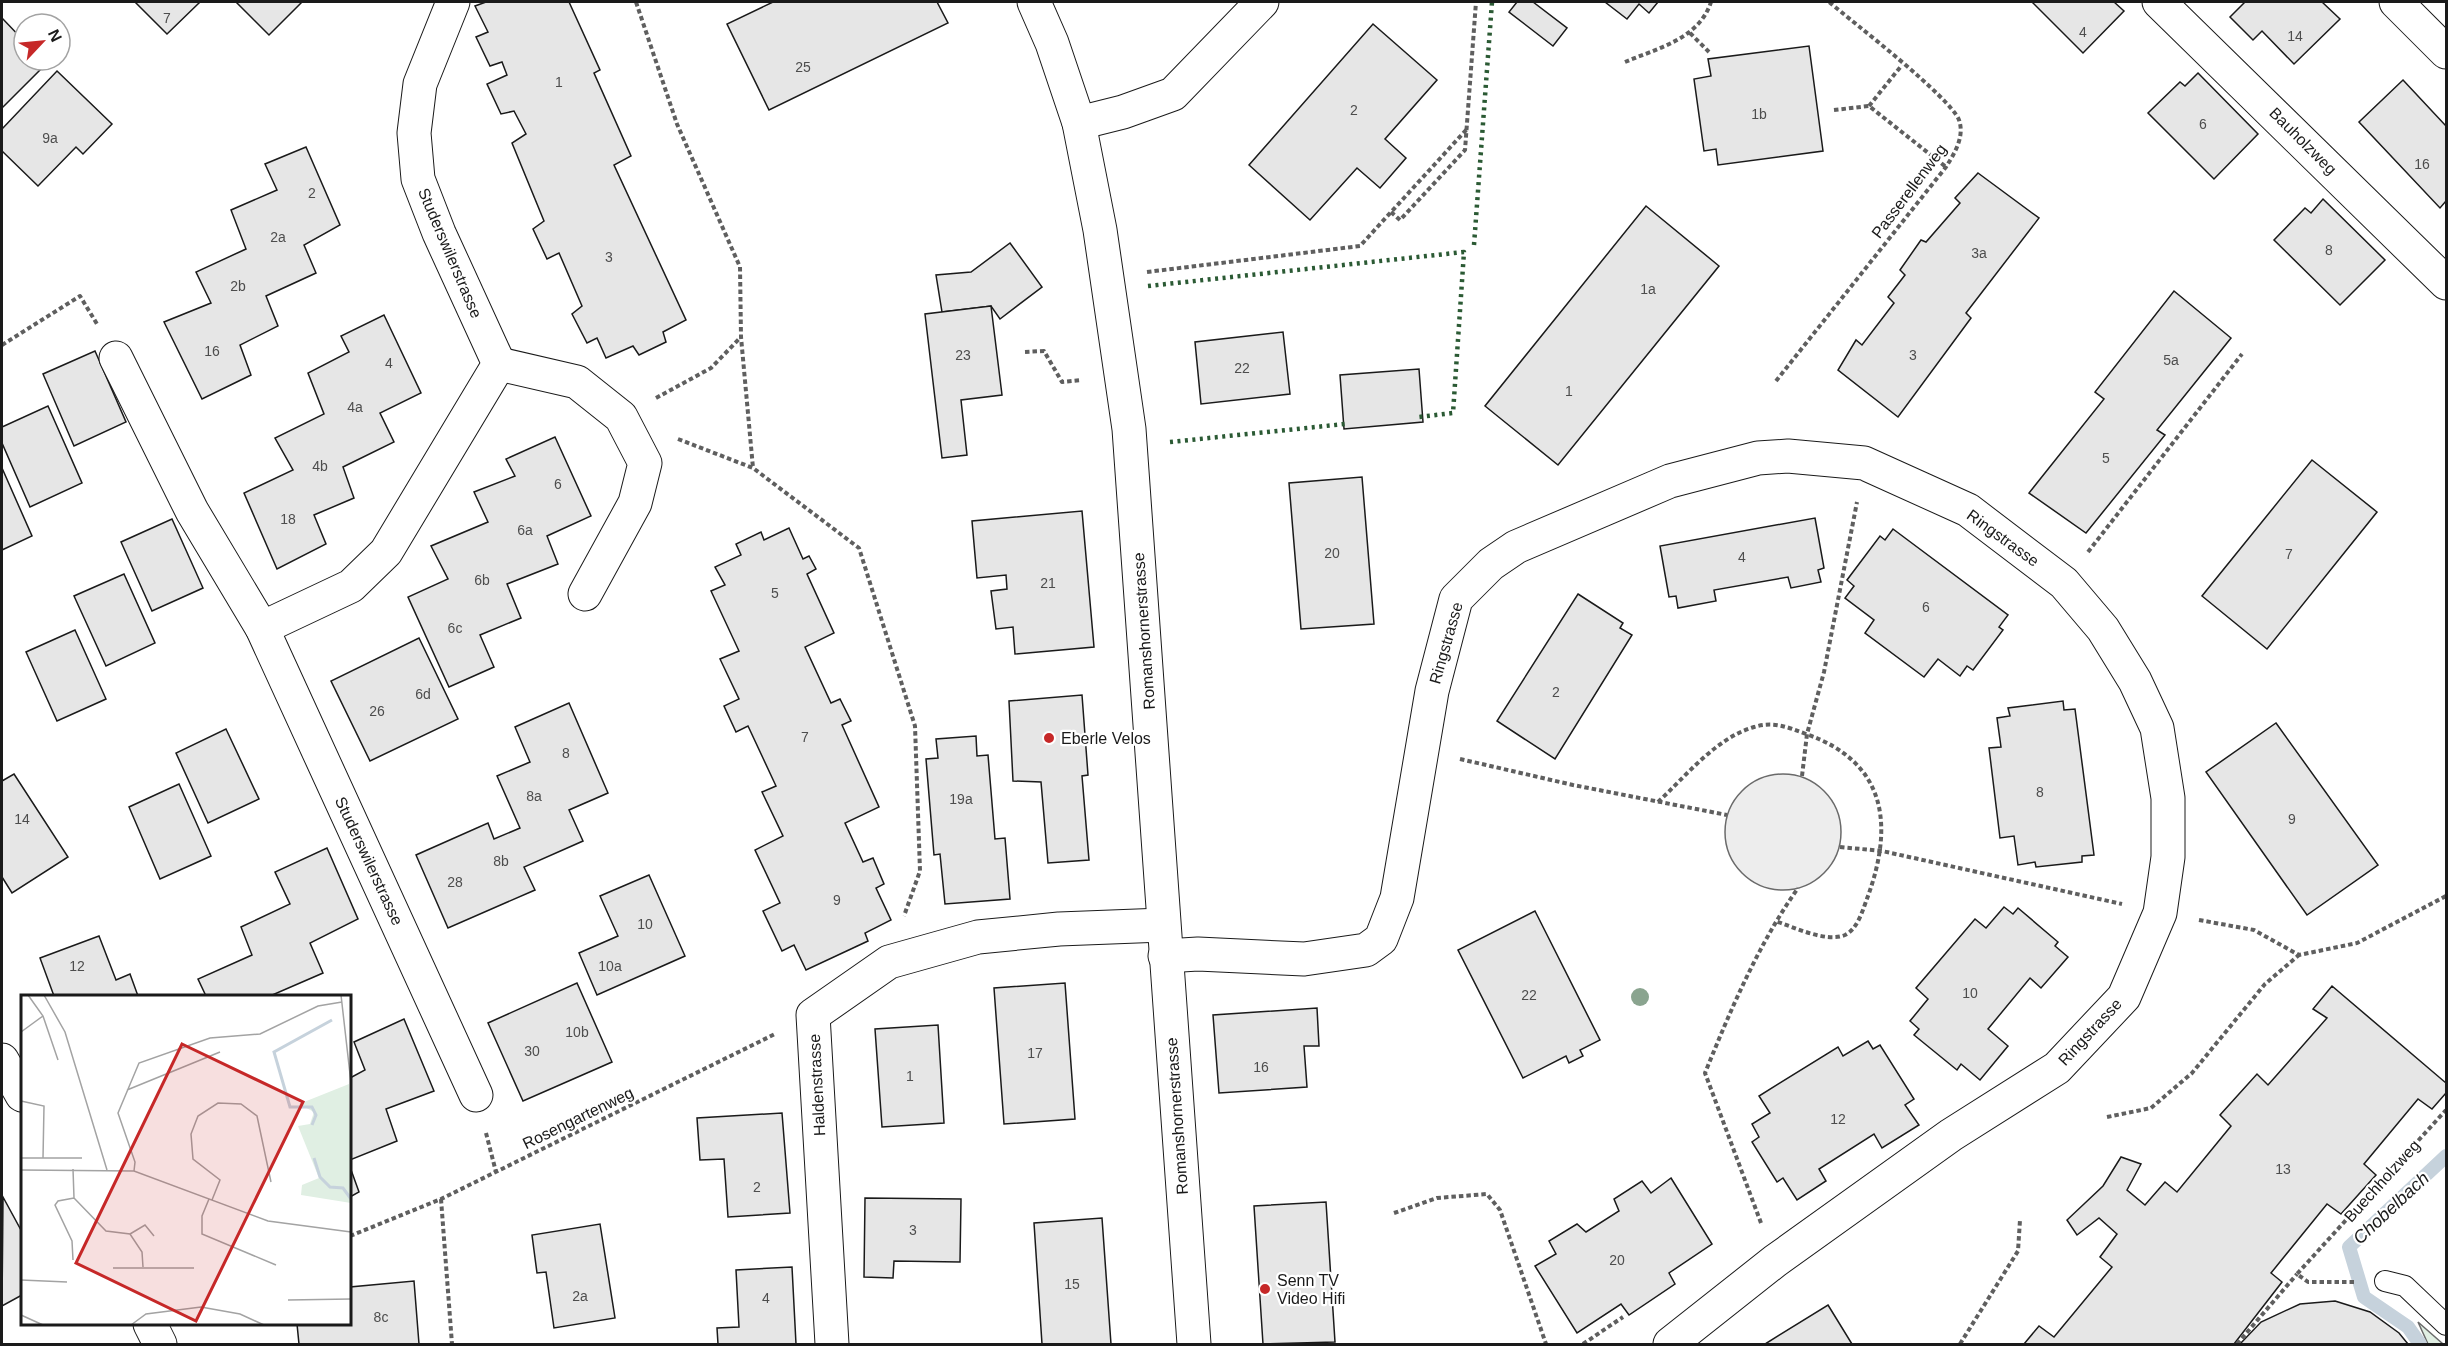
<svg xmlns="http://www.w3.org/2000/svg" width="2448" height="1346" font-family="Arial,sans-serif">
<rect width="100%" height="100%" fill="#fff"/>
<!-- green -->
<polygon fill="#e0efe3" stroke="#6a6a6a" stroke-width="1.5" points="2418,1322 2443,1344 2428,1344"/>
<!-- parking -->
<circle fill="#ededed" stroke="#6a6a6a" stroke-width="1.5" cx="1783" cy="832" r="58"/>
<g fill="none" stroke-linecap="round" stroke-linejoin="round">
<!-- stream -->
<polyline stroke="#c6d2dc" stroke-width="14" points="2420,1344 2408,1327 2364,1297 2349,1247 2446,1156"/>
</g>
<!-- building -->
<g fill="#e6e6e6" stroke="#1a1a1a" stroke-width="1.5">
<polygon points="135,2 200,2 167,34"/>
<polygon points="236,2 302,2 269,35"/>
<polygon points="486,2 569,2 600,70 594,73 631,156 614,165 686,320 663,332 666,342 639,355 633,346 606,358 597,338 587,343 572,314 582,306 559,253 547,259 533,229 544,221 512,143 526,134 514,111 501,114 487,84 507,75 502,62 490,66 476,37 488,32 475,6"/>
<polygon points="773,2 937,2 948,23 769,110 727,24"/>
<polygon points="1517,2 1533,2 1567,28 1553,46 1509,12"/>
<polygon points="1605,2 1658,2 1649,13 1639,4 1627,19"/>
<polygon points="2032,2 2114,2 2124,11 2083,53"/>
<polygon points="2245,2 2322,2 2340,19 2294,64 2262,31 2253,40 2230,17"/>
<polygon points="2,18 24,41 24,60 42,60 46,64 2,108"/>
<polygon points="1373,24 1437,80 1385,139 1406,158 1380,188 1357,168 1310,220 1249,165"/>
<polygon points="1809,46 1823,151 1718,165 1716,149 1704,151 1694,79 1711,76 1708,59"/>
<polygon points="57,71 112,124 83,154 76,147 38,186 2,151 2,129"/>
<polygon points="2198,73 2258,134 2214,179 2148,113 2180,82 2185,86"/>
<polygon points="2403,80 2446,126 2446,201 2440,208 2359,122"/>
<polygon points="306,147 340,225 304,245 316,273 266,296 278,326 240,345 251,375 202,399 164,322 211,303 196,272 246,249 231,210 277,190 265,164"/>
<polygon points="1978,173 2039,218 1966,313 1971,318 1898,417 1838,370 1856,340 1862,345 1894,303 1888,297 1905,275 1900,270 1921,240 1926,242 1960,203 1955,198"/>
<polygon points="2323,199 2385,260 2340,305 2274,240 2305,208 2311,213"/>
<polygon points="1646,206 1719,266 1558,465 1485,406"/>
<polygon points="1010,243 1042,287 1000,319 991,306 942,312 936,275 971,272"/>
<polygon points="2174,291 2231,338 2157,430 2165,435 2086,533 2029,493 2104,399 2095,392"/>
<polygon points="991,306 1002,395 961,400 967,455 942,458 925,314"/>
<polygon points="384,315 421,393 380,413 394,442 343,467 354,498 314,515 326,544 277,569 244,493 293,470 275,438 324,414 308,373 349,352 341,336"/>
<polygon points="1283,332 1290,394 1201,404 1195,342"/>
<polygon points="95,351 126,422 74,446 43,374"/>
<polygon points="1419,369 1423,422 1344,429 1340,375"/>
<polygon points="48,406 82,483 30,507 2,443 2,427"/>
<polygon points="555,437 591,516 547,536 558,564 507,584 521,618 480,635 494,667 449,687 408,597 448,579 431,546 488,522 474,492 515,476 506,459"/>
<polygon points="2312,460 2377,512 2267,649 2202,596"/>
<polygon points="2,468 32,536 2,550"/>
<polygon points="1362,477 1374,624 1301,629 1289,483"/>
<polygon points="1082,511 1094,647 1015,654 1013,627 996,629 991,591 1007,589 1006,575 977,578 972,521"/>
<polygon points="1815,518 1824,568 1818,570 1821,582 1791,588 1788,577 1714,590 1716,601 1678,608 1676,596 1669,597 1660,546"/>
<polygon points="172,519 203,588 152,611 121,542"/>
<polygon points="789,528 803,559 809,556 816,569 807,574 834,633 805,647 831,703 840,699 851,721 842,725 879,807 845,823 863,862 873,858 884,884 876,888 891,920 865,933 868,941 806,970 794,945 782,951 763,911 780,903 755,850 783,836 762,792 776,786 748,726 736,732 724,706 739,699 720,659 739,651 711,591 725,585 715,567 741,555 736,544 761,532 764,540"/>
<polygon points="1893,529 2008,615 1999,627 2003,630 1973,670 1967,666 1960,676 1938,659 1924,677 1865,633 1874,620 1845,598 1854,586 1847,580 1880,536 1885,540"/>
<polygon points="124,574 155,643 106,666 74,596"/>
<polygon points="1578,594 1623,623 1620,628 1632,635 1555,759 1497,721"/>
<polygon points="75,630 106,699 57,721 26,652"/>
<polygon points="419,638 458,719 370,761 331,681"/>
<polygon points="1082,695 1088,775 1082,776 1089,860 1048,863 1041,782 1013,781 1009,701"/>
<polygon points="2063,701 2064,710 2075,709 2094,855 2082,856 2082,862 2036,867 2035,862 2018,865 2014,836 2000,838 1989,748 2001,747 1997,718 2010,716 2008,708"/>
<polygon points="569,703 608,793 569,810 583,841 524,867 535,890 448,928 416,855 488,823 494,839 520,828 497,776 530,762 515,727"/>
<polygon points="2276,723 2378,865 2307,915 2206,772"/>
<polygon points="226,729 259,799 208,823 176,753"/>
<polygon points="976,736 977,756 988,755 995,839 1005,838 1010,899 945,904 940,854 934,855 926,759 938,758 936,739"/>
<polygon points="14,774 68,857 12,893 2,877 2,781"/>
<polygon points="179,784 211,856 160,879 129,807"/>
<polygon points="327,848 358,919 310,943 323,973 270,996 206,996 198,979 252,955 241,927 290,904 275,872"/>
<polygon points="649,875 685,956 597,995 579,953 618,936 600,896"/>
<polygon points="2004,907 2013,914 2018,908 2058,942 2055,946 2068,957 2041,988 2030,978 1988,1029 2008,1046 1980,1080 1961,1064 1957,1070 1914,1035 1919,1029 1910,1021 1928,999 1916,988 1975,919 1986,928"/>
<polygon points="1535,911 1600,1040 1580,1050 1583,1056 1569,1063 1566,1056 1523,1078 1458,950"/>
<polygon points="99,936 116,980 130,974 138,996 54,996 40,958"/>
<polygon points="577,983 612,1062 523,1101 488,1023"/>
<polygon points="1065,983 1075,1119 1004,1124 994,988"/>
<polygon points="2332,986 2446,1083 2446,1093 2432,1109 2418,1099 2364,1164 2376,1175 2341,1214 2327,1204 2271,1273 2282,1282 2234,1344 2024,1344 2039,1326 2054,1337 2112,1267 2100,1257 2117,1234 2099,1218 2077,1235 2067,1220 2103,1186 2121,1157 2141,1164 2127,1190 2145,1205 2165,1182 2177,1192 2231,1126 2220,1115 2257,1074 2268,1085 2327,1018 2313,1009"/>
<polygon points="1317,1008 1319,1046 1304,1046 1307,1087 1219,1093 1213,1015"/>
<polygon points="404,1019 434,1091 386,1109 397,1141 350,1160 350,1078 365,1070 354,1042"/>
<polygon points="938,1025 944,1123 882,1127 875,1029"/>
<polygon points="1868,1041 1873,1049 1880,1045 1914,1099 1905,1105 1919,1125 1882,1148 1874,1134 1819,1169 1826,1181 1797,1200 1783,1178 1777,1182 1752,1142 1759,1137 1752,1124 1770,1113 1759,1096 1838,1047 1843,1056"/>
<polygon points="782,1113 790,1213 728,1217 724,1159 700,1160 697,1118"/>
<polygon points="350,1167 359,1192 350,1197"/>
<polygon points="1671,1178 1712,1244 1669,1273 1675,1284 1629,1315 1621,1304 1577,1333 1535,1266 1556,1254 1549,1241 1577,1224 1586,1232 1619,1211 1614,1199 1642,1181 1651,1193"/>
<polygon points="3,1197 22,1232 22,1295 2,1306"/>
<polygon points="865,1198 961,1199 960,1262 894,1261 893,1278 864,1277"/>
<polygon points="1326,1202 1335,1342 1263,1344 1254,1206"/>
<polygon points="1102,1218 1111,1344 1042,1344 1034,1223"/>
<polygon points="600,1224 615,1318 554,1328 546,1272 537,1273 532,1235"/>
<polygon points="792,1267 796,1344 718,1344 717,1328 739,1327 736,1270"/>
<polygon points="414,1281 419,1344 299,1344 297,1324 350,1324 350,1287"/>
<polygon points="2335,1301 2370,1312 2399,1333 2408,1344 2240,1344 2261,1322 2300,1304"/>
<polygon points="1828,1305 1852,1344 1765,1344"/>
</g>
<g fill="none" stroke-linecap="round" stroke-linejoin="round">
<defs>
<polyline id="service" points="2385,1281 2405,1286 2446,1325"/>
<g id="minor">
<polyline points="2159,2 2446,283"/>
<polyline points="2396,2 2446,52"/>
<polyline points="1079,123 1123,112 1173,94 1262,2"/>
<polyline points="116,358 192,511 262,628 476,1095"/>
<polyline points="499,364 577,382 621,417 645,463 635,503 585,594"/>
<polyline points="262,628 351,586 386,552 499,364 439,233 418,179 414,133 420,84 453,2"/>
<polyline points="1165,956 1198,954 1304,959 1366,950 1381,939 1397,898 1432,691 1456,599 1491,564 1516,547 1670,481 1758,458 1788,456 1864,463 1968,510 2064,583 2103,629 2135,681 2157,728 2168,798 2168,857 2160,913 2124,997 2057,1068 1951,1135 1775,1261 1670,1344"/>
<polyline points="2,1060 22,1095"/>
<polyline points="150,1324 160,1344"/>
<polyline points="832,1344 813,1015 889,962 978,937 1059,929 1163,925"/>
</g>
<polyline id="secondary" points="1034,2 1052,43 1079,123 1100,230 1129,429 1194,1344"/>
</defs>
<!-- service casing -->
<use href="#service" stroke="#1a1a1a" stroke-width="22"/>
<!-- minor casing -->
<use href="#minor" stroke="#1a1a1a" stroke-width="35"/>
<!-- secondary casing -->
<use href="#secondary" stroke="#1a1a1a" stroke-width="35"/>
<!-- path -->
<g stroke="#5f5f5f" stroke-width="4" stroke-dasharray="4.5 3" stroke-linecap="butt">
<polyline points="636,2 677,124 740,267 741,337 753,468"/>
<polyline points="1690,33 1709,52"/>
<path d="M1625 62C1658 48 1699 39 1711 2"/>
<polyline points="1869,106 1902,65"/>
<polyline points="1834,110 1869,106 1946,167"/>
<polyline points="1391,212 1400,220 1465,150 1476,2"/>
<polyline points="1147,272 1360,246 1467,129"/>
<polyline points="2,345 80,296 97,324"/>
<polyline points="1025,352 1044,351 1062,382 1082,380"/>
<path d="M1776 381 1946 167C1954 154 1965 137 1959 120 1950 97 1854 23 1829 2"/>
<polyline points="656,398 711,368 741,337"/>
<polyline points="678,439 753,468 859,548 915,726 920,871 904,916"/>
<polyline points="2088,552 2242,354"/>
<polyline points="1460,759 1573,785 1727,815"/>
<polyline points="1802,776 1807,734 1824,672 1857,502"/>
<path d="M1658 802C1686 776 1716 738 1754 727 1774 721 1787 727 1806 734 1886 762 1894 824 1868 896 1863 909 1858 929 1845 935 1826 943 1794 927 1775 921"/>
<polyline points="1840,847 1882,851 2122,904"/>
<polyline points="2199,920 2254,930 2299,955 2357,943 2446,896"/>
<polyline points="2107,1117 2151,1108 2192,1073 2265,984 2299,955"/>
<polyline points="486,1133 496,1172"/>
<polyline points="441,1199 452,1344"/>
<polyline points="1394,1213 1437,1198 1487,1194 1500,1210 1546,1344"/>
<path d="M1761 1223 1705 1073C1731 1009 1758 945 1798 888"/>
<polyline points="350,1236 441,1199 775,1034"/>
<polyline points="2354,1282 2308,1282 2297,1274 2446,1110"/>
<polyline points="1583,1344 1623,1317"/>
<polyline points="1960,1344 2018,1251 2020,1220"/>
<polyline points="2237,1344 2297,1274"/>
</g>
<!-- service -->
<use href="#service" stroke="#fff" stroke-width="20"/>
<!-- minor -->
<use href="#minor" stroke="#fff" stroke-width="33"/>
<!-- secondary -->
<use href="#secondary" stroke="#fff" stroke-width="33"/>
<!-- hedge -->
<g stroke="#2b5a34" stroke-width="4.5" stroke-dasharray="3 4.5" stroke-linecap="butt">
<polyline points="1474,245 1492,2"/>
<polyline points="1148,286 1464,252 1453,413 1419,417"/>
<polyline points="1170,442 1345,424"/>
</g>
</g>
<!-- trees -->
<circle fill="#8aa48f" cx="1640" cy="997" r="9"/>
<!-- markers -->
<g fill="#c62828" stroke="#fff" stroke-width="2">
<circle cx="1049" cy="738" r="6"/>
<circle cx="1265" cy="1289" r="6"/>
</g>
<g text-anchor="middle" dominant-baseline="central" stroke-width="4.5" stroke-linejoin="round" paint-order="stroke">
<!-- number labels -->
<g font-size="14" fill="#4d4d4d">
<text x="167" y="18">7</text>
<text x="2083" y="32">4</text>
<text x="2295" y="36">14</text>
<text x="803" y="67">25</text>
<text x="559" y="82">1</text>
<text x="1354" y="110">2</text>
<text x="1759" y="114">1b</text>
<text x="2203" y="124">6</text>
<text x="50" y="138">9a</text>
<text x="2422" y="164">16</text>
<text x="312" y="193">2</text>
<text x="278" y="237">2a</text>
<text x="2329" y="250">8</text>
<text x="1979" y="253">3a</text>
<text x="609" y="257">3</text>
<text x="238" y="286">2b</text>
<text x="1648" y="289">1a</text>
<text x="212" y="351">16</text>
<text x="963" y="355">23</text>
<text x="1913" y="355">3</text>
<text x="2171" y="360">5a</text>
<text x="389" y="363">4</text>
<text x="1242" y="368">22</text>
<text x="1569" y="391">1</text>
<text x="355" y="407">4a</text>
<text x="2106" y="458">5</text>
<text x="320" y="466">4b</text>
<text x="558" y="484">6</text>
<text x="288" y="519">18</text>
<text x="525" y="530">6a</text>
<text x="1332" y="553">20</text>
<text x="2289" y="554">7</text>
<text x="1742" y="557">4</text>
<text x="482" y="580">6b</text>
<text x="1048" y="583">21</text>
<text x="775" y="593">5</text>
<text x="1926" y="607">6</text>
<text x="455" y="628">6c</text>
<text x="1556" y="692">2</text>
<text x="423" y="694">6d</text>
<text x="377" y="711">26</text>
<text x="805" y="737">7</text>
<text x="566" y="753">8</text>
<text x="2040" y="792">8</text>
<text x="534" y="796">8a</text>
<text x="961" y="799">19a</text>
<text x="22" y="819">14</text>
<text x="2292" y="819">9</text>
<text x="501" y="861">8b</text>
<text x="455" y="882">28</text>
<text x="837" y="900">9</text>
<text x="645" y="924">10</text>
<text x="77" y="966">12</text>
<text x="610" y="966">10a</text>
<text x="1970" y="993">10</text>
<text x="1529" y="995">22</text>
<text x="577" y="1032">10b</text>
<text x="532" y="1051">30</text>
<text x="1035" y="1053">17</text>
<text x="1261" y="1067">16</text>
<text x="910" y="1076">1</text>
<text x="1838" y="1119">12</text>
<text x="2283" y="1169">13</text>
<text x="757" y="1187">2</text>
<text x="913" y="1230">3</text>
<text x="1617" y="1260">20</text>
<text x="1072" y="1284">15</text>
<text x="580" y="1296">2a</text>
<text x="766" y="1298">4</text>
<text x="381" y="1317">8c</text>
</g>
<!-- street labels -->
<g font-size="16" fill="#1a1a1a" stroke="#fff">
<text transform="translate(2303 141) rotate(45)">Bauholzweg</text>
<text transform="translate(1909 191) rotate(-53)">Passerellenweg</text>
<text transform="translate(450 253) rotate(67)">Studerswilerstrasse</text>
<text transform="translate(2003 538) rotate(36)">Ringstrasse</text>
<text transform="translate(1144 631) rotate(-94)">Romanshornerstrasse</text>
<text transform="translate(1446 643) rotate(-74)">Ringstrasse</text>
<text transform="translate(369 861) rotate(65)">Studerswilerstrasse</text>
<text transform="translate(2090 1032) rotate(-47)">Ringstrasse</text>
<text transform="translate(817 1085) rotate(-93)">Haldenstrasse</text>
<text transform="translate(1177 1116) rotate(-94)">Romanshornerstrasse</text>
<text transform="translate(578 1118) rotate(-26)">Rosengartenweg</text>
<text transform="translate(2382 1181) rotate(-48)">Buechholzweg</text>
</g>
<!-- poi labels -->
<g font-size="16" fill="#1a1a1a" stroke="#fff" text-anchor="start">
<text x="1061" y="738">Eberle Velos</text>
<text x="1277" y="1280">Senn TV<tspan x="1277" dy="18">Video Hifi</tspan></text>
</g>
<!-- water labels -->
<g font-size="18" font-style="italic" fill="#1a1a1a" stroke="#fff">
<text transform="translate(2391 1208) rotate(-43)">Chobelbach</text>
</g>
</g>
<!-- overview -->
<g transform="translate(21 995)">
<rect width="330" height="330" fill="#fff"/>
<path d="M328 89 330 208 280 200 281 190 298 183 277 131 289 129 293 117 278 109Z" fill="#e0efe3"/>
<path fill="none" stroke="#c6d2dc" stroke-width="3" d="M291 130 295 120 291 112H269L253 57 311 25M293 163 299 182 309 192 322 193 330 204"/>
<path fill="none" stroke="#a3a3a3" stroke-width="1.5" d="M7 0 22 21 37 65M23 0 44 37 86 175M320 0 330 88M0 37 22 21M106 95 199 57M0 106 23 111 22 163M0 163H61M52 174 53 203M0 175 113 176 247 226 330 237M113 176 114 167 97 118 118 68 189 43 239 39 297 11 321 7M53 203 85 236 109 239 121 257 122 272M188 204 181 221V239L255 270M191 205 199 185 172 164 170 139 177 121 197 108 220 109 236 121 250 187M109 239 124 230 133 241M52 265 51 246 34 210 37 206 53 203M92 273H173M0 285 46 287M267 305 330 304M0 320 22 330M110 330 125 319 180 312 219 319 243 330"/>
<path fill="#c62828" fill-opacity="0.15" stroke="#c62828" stroke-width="3" d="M161 49 282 107 175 326 55 268Z"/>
<rect width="330" height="330" fill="none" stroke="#1a1a1a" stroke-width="3"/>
</g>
<!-- border -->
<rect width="2448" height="1346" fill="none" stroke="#1a1a1a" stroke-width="6"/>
<!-- north arrow -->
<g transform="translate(42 42) rotate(64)"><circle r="28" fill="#ffffff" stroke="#a3a3a3" stroke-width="1.5"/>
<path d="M0-4.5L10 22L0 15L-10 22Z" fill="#c62828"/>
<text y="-9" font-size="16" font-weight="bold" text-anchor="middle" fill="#1a1a1a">N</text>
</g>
</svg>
